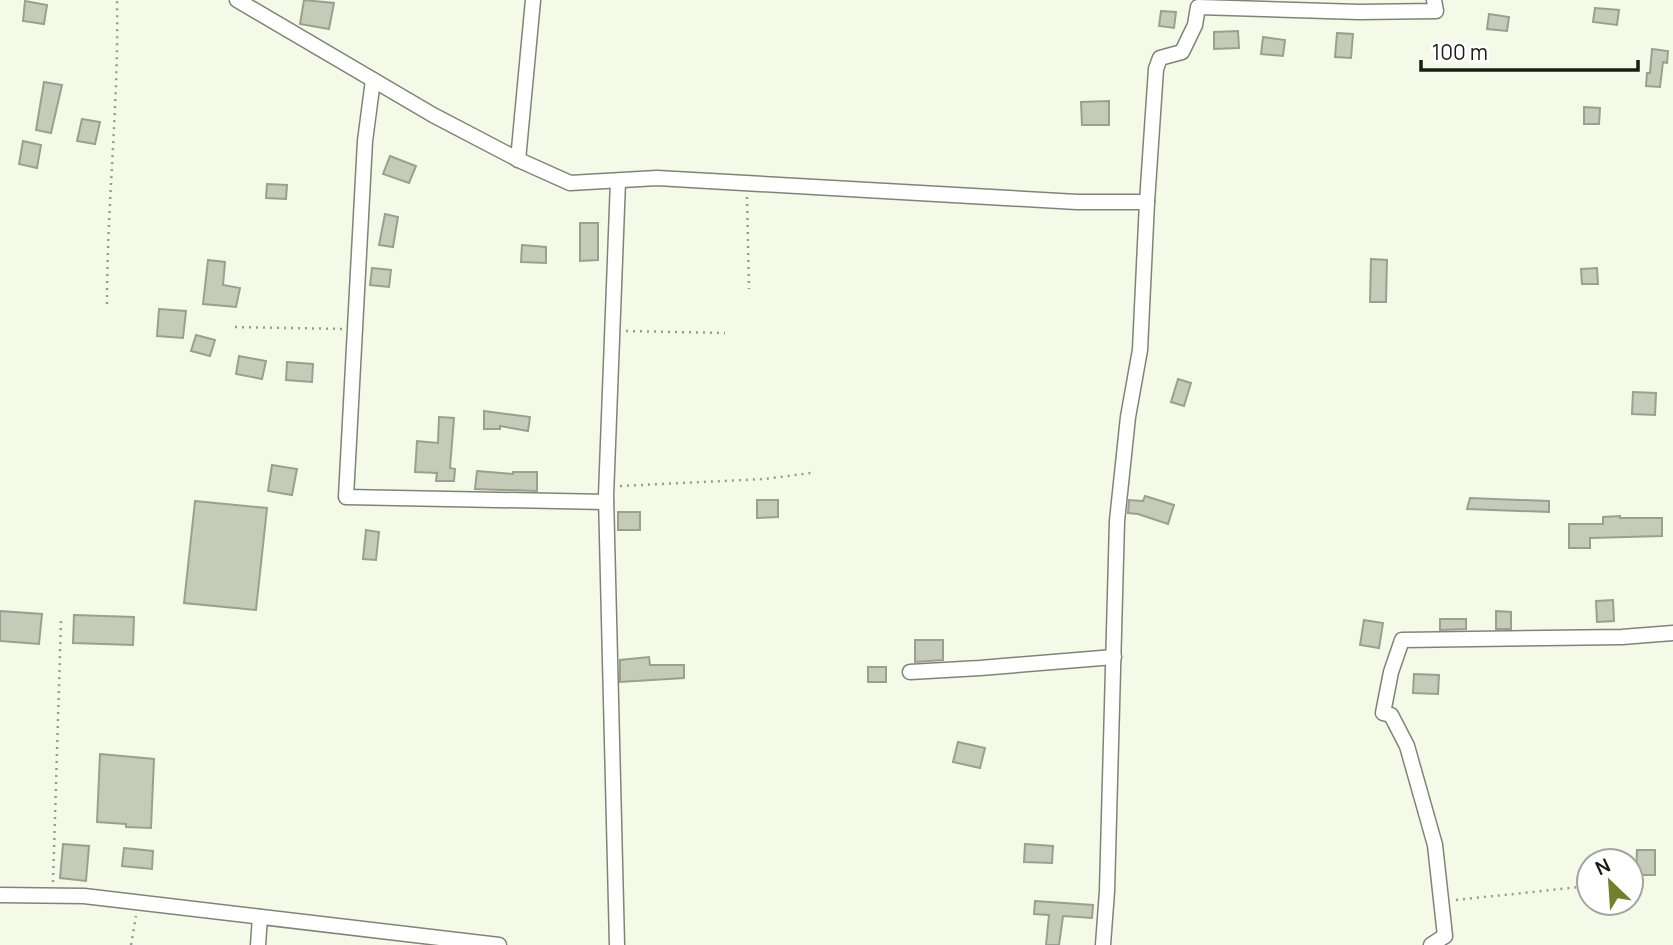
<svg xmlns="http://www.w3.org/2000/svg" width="1673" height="945" font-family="Manrope,sans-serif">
<rect width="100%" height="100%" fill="#f5f9e8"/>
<!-- building -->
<g fill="#c6cab9" stroke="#9b9f8f" stroke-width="2">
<polygon points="304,0 334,3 329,29 300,24"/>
<polygon points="25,1 47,5 44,24 23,21"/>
<polygon points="1595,8 1619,10 1617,25 1593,22"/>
<polygon points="1161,11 1176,12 1174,28 1159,26"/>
<polygon points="1489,14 1509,17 1507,31 1487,29"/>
<polygon points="1238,31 1239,48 1214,49 1214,32"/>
<polygon points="1337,33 1353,34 1351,58 1335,57"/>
<polygon points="1263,37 1285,40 1283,56 1261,54"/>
<polygon points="1652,49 1668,51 1667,63 1663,62 1660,87 1646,86 1647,73 1650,73"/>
<polygon points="44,82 62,85 51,133 36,130"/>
<polygon points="1109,101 1109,125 1082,125 1081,102"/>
<polygon points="1584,107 1600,108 1599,124 1584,124"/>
<polygon points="82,119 100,122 95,144 77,141"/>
<polygon points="23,141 41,145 37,168 19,164"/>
<polygon points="390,156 416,166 409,183 383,174"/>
<polygon points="267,184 287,185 286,199 266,198"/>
<polygon points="385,214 398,217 393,247 379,245"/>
<polygon points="580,223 598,223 598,260 580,261"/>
<polygon points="522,245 546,247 546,263 521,262"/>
<polygon points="1371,259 1387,260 1386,302 1370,302"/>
<polygon points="208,260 225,262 223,285 240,288 236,307 203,304"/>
<polygon points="372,268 391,270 389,287 370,285"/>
<polygon points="1597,268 1598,284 1582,284 1581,269"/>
<polygon points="159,309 186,311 183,338 157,336"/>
<polygon points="196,335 215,340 210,356 191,351"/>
<polygon points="239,356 266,361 262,379 236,374"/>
<polygon points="287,362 313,364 312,382 286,380"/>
<polygon points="1178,379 1191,383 1184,406 1171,402"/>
<polygon points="1633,392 1656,393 1655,415 1632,414"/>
<polygon points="484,411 530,417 528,431 500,426 500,429 484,429"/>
<polygon points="439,417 454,418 450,468 455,469 454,481 436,481 437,473 415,472 417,441 438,443"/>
<polygon points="272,465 297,469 292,495 268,491"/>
<polygon points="477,471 513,474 513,472 537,472 537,491 475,489"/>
<polygon points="1145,496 1174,505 1168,524 1138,514 1128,513 1129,500 1143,501"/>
<polygon points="1470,498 1549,501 1549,512 1467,509"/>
<polygon points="757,500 778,500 778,517 757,518"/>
<polygon points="195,501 267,508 256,610 184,603"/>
<rect x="618" y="512" width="22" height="18"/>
<polygon points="1620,516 1620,518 1662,518 1662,536 1590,538 1590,548 1569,548 1569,524 1603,524 1603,517"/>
<polygon points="366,530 379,532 376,560 363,559"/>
<polygon points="1613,600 1614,621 1597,622 1596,601"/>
<polygon points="0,611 42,614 39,644 0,641"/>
<polygon points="1496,611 1511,612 1511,629 1496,629"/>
<polygon points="74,615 134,617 133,645 73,643"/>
<polygon points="1440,619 1466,619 1466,629 1440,630"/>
<polygon points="1364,620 1383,623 1379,648 1360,645"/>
<polygon points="915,640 943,640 943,660 915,662"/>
<polygon points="649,657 650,665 684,665 684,678 620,682 620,660"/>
<rect x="868" y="667" width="18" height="15"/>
<polygon points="1414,674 1439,675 1438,694 1413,693"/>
<polygon points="958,742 985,748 980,768 953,762"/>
<polygon points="100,754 154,759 151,828 126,827 126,824 97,822"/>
<polygon points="63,844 89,846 86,881 60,878"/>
<polygon points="1025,844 1053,846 1052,863 1024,862"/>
<polygon points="124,848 153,851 152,869 122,866"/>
<polygon points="1637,850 1655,850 1655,875 1636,875"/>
<polygon points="1035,901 1093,905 1092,918 1063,916 1059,945 1046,945 1049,915 1034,914"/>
</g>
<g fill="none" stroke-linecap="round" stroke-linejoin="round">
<defs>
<g id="minor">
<polyline points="237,0 433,115 521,161 570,183 657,178 1077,202 1147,202 1156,69 1160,58 1182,52 1195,25 1198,7 1359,12 1436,11 1434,0"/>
<polyline points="373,80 365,141 346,497 606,502"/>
<polyline points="518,160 533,0"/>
<polyline points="910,672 980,668 1114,657"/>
<polyline points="0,895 84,896 499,945"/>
<polyline points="258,945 260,917"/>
<polyline points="617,945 606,496 618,181"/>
<polyline points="1103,945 1107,891 1117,521 1128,417 1140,350 1147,202"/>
<polyline points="1431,945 1445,936 1435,845 1407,746 1391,715 1383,713 1391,672 1402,640 1622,637 1673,633"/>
</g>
</defs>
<!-- minor casing -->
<use href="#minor" stroke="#818475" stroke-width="17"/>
<!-- path -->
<g stroke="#989b8e" stroke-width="2.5" stroke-dasharray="2 5" stroke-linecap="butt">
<polyline points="747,197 749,289"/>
<path d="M107 304C107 202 119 101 117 0"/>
<polyline points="235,327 342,329"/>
<polyline points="626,331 725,333"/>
<polyline points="620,486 764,479 811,473"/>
<polyline points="53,882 61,621"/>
<polyline points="1456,900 1589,886"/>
<polyline points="131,945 136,916"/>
</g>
<!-- minor -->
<use href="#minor" stroke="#fff" stroke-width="14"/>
</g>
<!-- north arrow -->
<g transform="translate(1610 882) rotate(335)"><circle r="33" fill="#ffffff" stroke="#a4a4a2" stroke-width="2"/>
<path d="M0-5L12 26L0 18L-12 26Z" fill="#727f2c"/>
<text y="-10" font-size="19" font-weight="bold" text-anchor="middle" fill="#1b1c16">N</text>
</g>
<!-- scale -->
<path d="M1421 60v10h217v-10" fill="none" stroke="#1b1c16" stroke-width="3.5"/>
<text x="1432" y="60" font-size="21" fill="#1b1c16" stroke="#ffffff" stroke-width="5" paint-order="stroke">100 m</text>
</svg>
